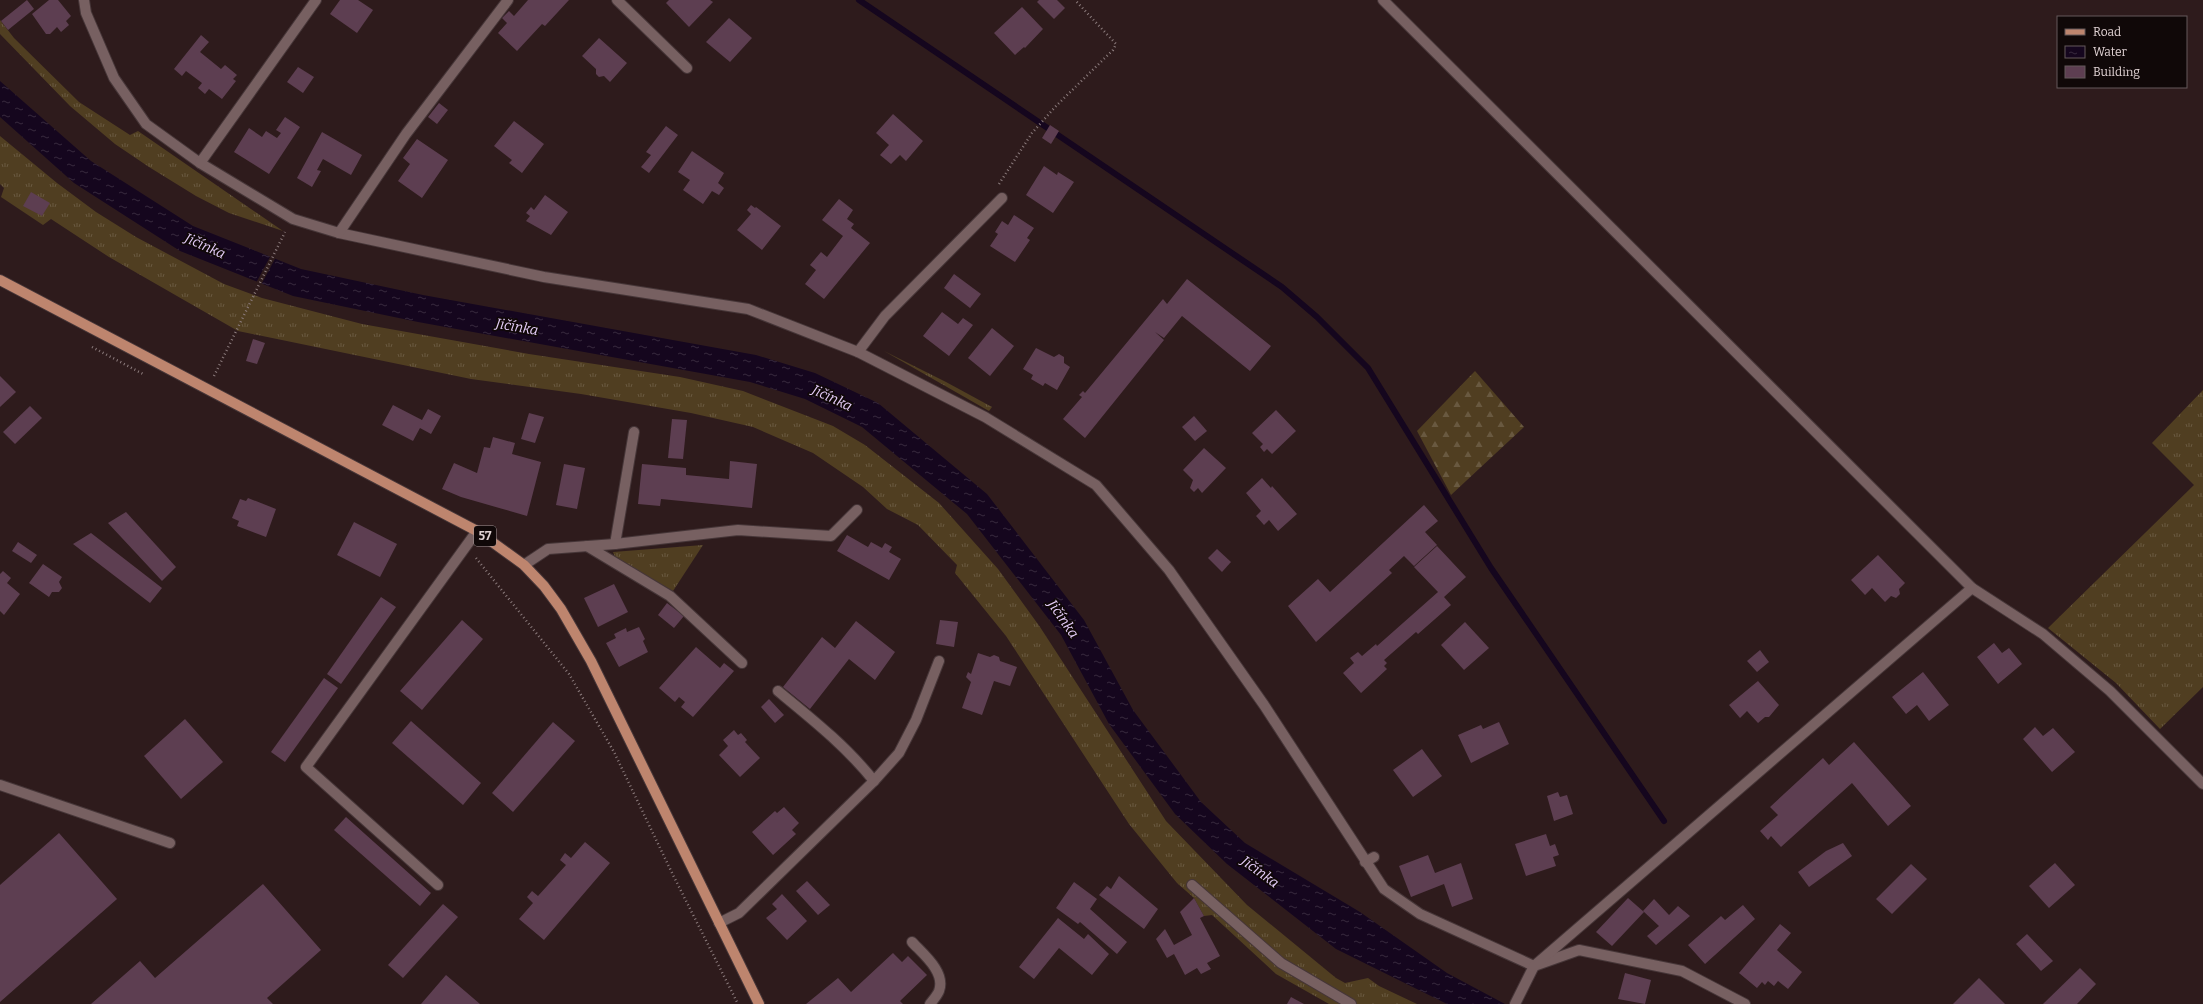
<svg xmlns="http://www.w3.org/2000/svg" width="2203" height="1004" font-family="Bitter,serif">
<defs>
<pattern id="grass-tufts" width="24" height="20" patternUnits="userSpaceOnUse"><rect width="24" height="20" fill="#503e21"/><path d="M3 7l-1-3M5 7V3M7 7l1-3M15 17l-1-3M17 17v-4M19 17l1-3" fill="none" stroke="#695940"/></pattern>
<pattern id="forest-firs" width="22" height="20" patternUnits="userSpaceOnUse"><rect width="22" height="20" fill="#503e21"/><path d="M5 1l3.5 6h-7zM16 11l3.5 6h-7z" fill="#695940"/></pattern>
<pattern id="water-ripples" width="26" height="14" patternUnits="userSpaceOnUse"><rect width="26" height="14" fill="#15061e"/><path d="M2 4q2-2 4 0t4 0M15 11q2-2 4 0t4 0" fill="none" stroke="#37293e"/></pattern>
</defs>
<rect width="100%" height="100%" fill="#2e1b1c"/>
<!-- grass -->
<g fill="url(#grass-tufts)">
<polygon points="0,20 14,38 79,102 130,135 138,131 283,231 229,213 196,196 149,167 115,144 70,106 0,34"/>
<polygon points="0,136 57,183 96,212 136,237 224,284 262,298 362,324 529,354 680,377 743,391 833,426 865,445 939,503 998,569 1040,627 1166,821 1247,905 1336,978 1345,983 1368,978 1379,986 1417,1004 1329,1004 1276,974 1212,915 1204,916 1194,898 1177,883 1129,824 1006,636 955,573 957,565 918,525 887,509 863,487 813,453 753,427 691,413 581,394 471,379 238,331 109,257 51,219 43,225 1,197 4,188 0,184"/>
<polygon points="884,351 946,382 992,407 989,411"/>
<polygon points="2203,390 2203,687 2160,729 2116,683 2048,628 2194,485 2152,443"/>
<polygon points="703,545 673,591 615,557 613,552"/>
</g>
<!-- forest -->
<polygon fill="url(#forest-firs)" points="1475,371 1524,427 1451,495 1417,431"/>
<!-- water -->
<polygon fill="url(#water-ripples)" points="0,81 91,161 193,226 301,269 423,295 756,355 815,373 878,403 987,494 1084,620 1133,710 1201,802 1245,843 1360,912 1447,973 1505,1004 1447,1004 1336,949 1227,864 1175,814 1109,724 1061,635 967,514 862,427 805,399 750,382 418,322 293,296 180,251 74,183 0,117"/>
<!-- pier -->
<polygon fill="#2e1b1c" points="271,255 276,257 261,285 256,283"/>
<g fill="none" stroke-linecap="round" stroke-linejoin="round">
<!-- stream -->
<polyline stroke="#15061e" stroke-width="6" points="859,0 1282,287 1317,317 1368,368 1491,568 1664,821"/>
</g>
<!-- building -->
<g fill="#5d3e51">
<polygon points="27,0 34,9 8,30 1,21"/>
<polygon points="49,0 58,0 71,16 66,21 69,25 61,32 57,27 50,34 46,34 32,14"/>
<polygon points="340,0 358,0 373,10 357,33 330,14"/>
<polygon points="528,0 569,0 545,26 542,24 517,51 498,33 507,23 502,18 509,11 514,16"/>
<polygon points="669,0 710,0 713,2 689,27 666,3"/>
<polygon points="1039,0 1057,0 1065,8 1054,19 1037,2"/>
<polygon points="1022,7 1043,29 1025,48 1024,47 1015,55 994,33"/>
<polygon points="729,18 752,38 730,62 706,42"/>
<polygon points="201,35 209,42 200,52 221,69 225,65 237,75 233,79 236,81 222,99 209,89 205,94 198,88 202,83 186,71 182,76 174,69"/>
<polygon points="599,38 627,63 610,82 604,76 599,77 596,74 596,69 582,56"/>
<polygon points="298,67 314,77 303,93 287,82"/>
<polygon points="439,103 448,110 437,124 428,117"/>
<polygon points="893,114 923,141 906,161 900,155 891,164 880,155 889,145 876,133"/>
<polygon points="285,117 300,127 269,174 234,152 249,128 262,137 266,131 277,138 281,133 276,130"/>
<polygon points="514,121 544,144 522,173 509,163 512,160 494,146"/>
<polygon points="1050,125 1059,131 1051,144 1042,138"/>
<polygon points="666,126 678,135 649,173 641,167 651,155 646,152"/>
<polygon points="322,132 362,155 351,175 323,159 317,170 321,171 312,187 297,178"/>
<polygon points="417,139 448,160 422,198 398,181 410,164 403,158"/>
<polygon points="692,151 724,173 718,183 724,188 719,195 712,191 703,204 683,190 690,180 678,172"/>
<polygon points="1044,166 1057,175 1058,172 1074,182 1053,213 1026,195"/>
<polygon points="31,192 50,203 42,216 23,206"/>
<polygon points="545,195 568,212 551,235 526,221 530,216 526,213 531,207 534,210"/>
<polygon points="839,199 853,210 847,219 854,224 851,228 870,243 824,299 805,284 816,270 810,265 821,252 827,257 843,236 822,220"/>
<polygon points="751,205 755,208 756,207 781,226 762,250 737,230 751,214 747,210"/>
<polygon points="1014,215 1034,228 1027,238 1030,240 1015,262 990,246 998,234 995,232 1002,221 1008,225"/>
<polygon points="954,274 981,294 970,308 944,288"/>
<polygon points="1187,279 1271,346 1250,371 1182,316 1164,338 1155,332 1164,340 1085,438 1063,419 1082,397 1079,395 1083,391 1085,393 1163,299 1167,304"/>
<polygon points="942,312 958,324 963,318 973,325 949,356 923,336"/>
<polygon points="992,328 1014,346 990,376 968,358"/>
<polygon points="253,339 265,343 257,364 246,361"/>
<polygon points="1036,348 1054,357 1059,354 1064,357 1064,363 1070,367 1057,390 1045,383 1043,386 1031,379 1033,375 1023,369"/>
<polygon points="0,376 16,392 0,407"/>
<polygon points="393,405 422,420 428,409 441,416 431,434 420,428 413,441 382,425"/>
<polygon points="30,406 42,418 15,444 3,432"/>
<polygon points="1276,410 1296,431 1272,454 1267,449 1264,452 1260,447 1263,444 1252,433"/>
<polygon points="529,413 544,417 535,443 521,439"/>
<polygon points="1194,416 1207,431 1195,441 1182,427"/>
<polygon points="672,419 687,420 683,459 668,458"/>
<polygon points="493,437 515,443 512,454 541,462 527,516 461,497 442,489 454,463 477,473 484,447 490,448"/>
<polygon points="1204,448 1226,468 1202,493 1198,488 1194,492 1190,488 1193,480 1183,470"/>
<polygon points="730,461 757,464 752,508 661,499 660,506 638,504 642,464 686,468 686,475 729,479"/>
<polygon points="564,464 585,468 577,509 556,505"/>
<polygon points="1262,478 1271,488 1272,486 1297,514 1278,531 1269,520 1264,525 1256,516 1261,511 1246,493"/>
<polygon points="248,498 276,509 266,537 237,526 239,521 232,518 240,499 246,501"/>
<polygon points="1424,505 1438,521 1425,532 1437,545 1414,566 1404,556 1389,570 1392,573 1316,642 1288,606 1318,579 1330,592"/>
<polygon points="126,512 176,567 162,581 108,523"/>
<polygon points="354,522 397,544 380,577 337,555"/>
<polygon points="91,533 162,588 150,603 73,544"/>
<polygon points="847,535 868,547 871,542 882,548 885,543 892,547 889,552 901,559 889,580 837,551"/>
<polygon points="18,542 37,555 31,563 12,551"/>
<polygon points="1437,546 1466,577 1444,597 1451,605 1418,634 1416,632 1384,660 1387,663 1384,666 1387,669 1361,693 1343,673 1354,663 1350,658 1358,652 1362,656 1376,644 1377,646 1438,592 1414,567"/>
<polygon points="1217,549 1231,562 1222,572 1208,558"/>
<polygon points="1878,555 1905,583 1899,589 1900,594 1896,598 1891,596 1885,602 1872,588 1865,595 1851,580"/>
<polygon points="43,564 62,577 59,582 62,588 59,592 52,592 49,597 29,583"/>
<polygon points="3,571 11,578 7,583 20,594 4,615 0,611 0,574"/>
<polygon points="614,584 628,612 598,627 584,598"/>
<polygon points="381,597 396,607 341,684 327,674"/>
<polygon points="667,603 684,616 674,628 658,615"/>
<polygon points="462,620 483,639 422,710 400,691"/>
<polygon points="940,620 958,622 954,647 936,644"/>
<polygon points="856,621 895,652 875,680 849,659 810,709 783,687 822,637 835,648"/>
<polygon points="1465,622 1489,648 1464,670 1441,645"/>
<polygon points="639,627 645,639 643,641 648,652 619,667 606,643 616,638 614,634 626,628 627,632"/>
<polygon points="1994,643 2002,653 2009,648 2022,664 1998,684 1977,657"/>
<polygon points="696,647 720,668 724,663 734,671 693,717 681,707 685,702 679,697 675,702 659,688"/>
<polygon points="1760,650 1769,662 1757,672 1747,661"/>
<polygon points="978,653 990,657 994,655 999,657 1000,661 1017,667 1010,686 994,681 982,715 962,708 971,682 966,677 968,672 971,674"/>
<polygon points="1923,672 1949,705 1929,721 1917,705 1906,714 1892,697"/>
<polygon points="324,678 338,688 285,762 271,752"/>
<polygon points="1758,681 1779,705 1769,717 1765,717 1758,723 1747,711 1740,718 1729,705"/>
<polygon points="769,699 784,715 775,723 761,707"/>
<polygon points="185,719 223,762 181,799 144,756"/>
<polygon points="411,721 481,783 463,805 392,743"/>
<polygon points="553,722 575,741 513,812 492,793"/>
<polygon points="1499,722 1509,744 1471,763 1458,735 1481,725 1483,729"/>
<polygon points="2035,727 2043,736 2053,728 2075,752 2052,772 2023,739"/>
<polygon points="734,730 738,735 741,733 747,740 745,742 760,758 740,777 719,755 728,746 723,740"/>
<polygon points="1854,742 1911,806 1888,826 1852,783 1781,847 1771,836 1768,840 1760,831 1778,815 1770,807 1823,758 1829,765"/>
<polygon points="1422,749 1442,776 1413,797 1393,770"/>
<polygon points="1558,792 1560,797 1567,795 1573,814 1554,821 1547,796"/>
<polygon points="784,807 799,823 792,830 796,834 773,855 752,832 775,811 777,813"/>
<polygon points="346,817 431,893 420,906 334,830"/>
<polygon points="59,833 117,899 0,1002 0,885"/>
<polygon points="1546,834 1550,846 1555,844 1559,855 1553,857 1556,866 1526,876 1515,844"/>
<polygon points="585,842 610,863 544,940 519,919 533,903 527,897 532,891 538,896 566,865 560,860 565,853 571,858"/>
<polygon points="1843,843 1852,856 1809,887 1798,872 1826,851"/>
<polygon points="1428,855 1435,873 1461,863 1473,899 1452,907 1444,884 1411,897 1399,866"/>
<polygon points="2055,863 2075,885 2049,908 2029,886"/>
<polygon points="1911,864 1927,879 1892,914 1876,899"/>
<polygon points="1119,876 1158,909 1144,929 1099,895 1107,886 1111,889"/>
<polygon points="807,881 830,905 818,915 796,891"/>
<polygon points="1074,882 1097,899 1090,909 1127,942 1117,954 1080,922 1078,924 1056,908"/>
<polygon points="263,884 321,950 267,998 273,1004 91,1004 140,961 155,978"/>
<polygon points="782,894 807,921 787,940 766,918 777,909 772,904"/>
<polygon points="1194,898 1204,916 1200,918 1220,956 1207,963 1211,969 1201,974 1197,968 1185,975 1174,954 1167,958 1156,939 1165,929 1174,945 1192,935 1180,912"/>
<polygon points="1628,898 1644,912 1612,946 1596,932"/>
<polygon points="1654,899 1669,915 1678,906 1690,916 1656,945 1647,936 1659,926 1643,911"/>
<polygon points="443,904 458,917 403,978 388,965"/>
<polygon points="1743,905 1755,919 1705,964 1688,945 1721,916 1725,920"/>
<polygon points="1058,918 1084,939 1088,934 1109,954 1092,975 1059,948 1034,979 1019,967"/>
<polygon points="1780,924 1791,933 1777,950 1802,972 1788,989 1778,981 1774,986 1768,981 1765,985 1762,982 1757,988 1739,973"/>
<polygon points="2027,934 2053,961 2041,971 2016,944"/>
<polygon points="893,953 902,962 908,956 927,975 900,1001 903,1004 806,1004 838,978 851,992"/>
<polygon points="2080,968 2096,984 2077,1004 2043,1004"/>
<polygon points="1625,973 1651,980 1645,1004 1618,999"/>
<polygon points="446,975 466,992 480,1004 421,1004"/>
<polygon points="1979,978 2005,1004 1953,1004"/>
<polygon points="1291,997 1304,1004 1287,1004"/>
</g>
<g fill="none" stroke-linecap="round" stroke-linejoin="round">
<defs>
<g id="service">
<polyline points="858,352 885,316 1002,198"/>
<polyline points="615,544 634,432"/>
<polyline points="587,546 670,596 742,663"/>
<polyline points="524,565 548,549 615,544 738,530 831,536 857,510"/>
<path d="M778 691C812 719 846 746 874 781"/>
<polyline points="0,785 170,843"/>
<polyline points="1365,862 1374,857"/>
<polyline points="438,885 306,767 477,531"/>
<polyline points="719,923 739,913 874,781 899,753 916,720 939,661"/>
<path d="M912 942C923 954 946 972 939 991 937 996 933 1000 930 1004"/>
</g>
<g id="minor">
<polyline points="84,0 86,13 114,78 146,124 200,163 293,219 339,233 544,277 748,309 858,352 985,417 1096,485 1169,570 1264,705 1384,889 1420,914 1534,966 1579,950 1682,971 1745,1004"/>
<polyline points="617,0 687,68"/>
<polyline points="1383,0 1972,588 2043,634 2110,691 2203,784"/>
<polyline points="200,163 316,0"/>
<polyline points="339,233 406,134 508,0"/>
<polyline points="1192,885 1281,963 1351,1004"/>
<polyline points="1515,1004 1534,966 1972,588"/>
</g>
<polyline id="primary" points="0,280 477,531 524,565 544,586 561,609 591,661 759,1004"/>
</defs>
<!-- service casing -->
<use href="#service" stroke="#463638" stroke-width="12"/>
<!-- minor casing -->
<use href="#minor" stroke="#463638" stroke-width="12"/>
<!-- primary casing -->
<use href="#primary" stroke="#463638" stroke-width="12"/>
<!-- path -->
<g stroke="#8c7c7d" stroke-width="2.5" stroke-dasharray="1 3" stroke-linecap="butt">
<polyline points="999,184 1032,133 1057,105 1113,50 1116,44 1075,0"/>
<polyline points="92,347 143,374"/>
<polyline points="214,376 285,232"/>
<polyline points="476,558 569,674 614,752 673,875 738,1004"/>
</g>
<!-- service -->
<use href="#service" stroke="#776061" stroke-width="10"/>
<!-- minor -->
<use href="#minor" stroke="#776061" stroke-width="10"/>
<!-- primary -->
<use href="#primary" stroke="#be856e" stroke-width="10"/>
</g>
<g text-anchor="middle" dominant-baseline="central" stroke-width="3.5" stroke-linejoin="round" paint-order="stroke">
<!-- shield labels -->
<rect fill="#100808" stroke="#a29697" stroke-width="1" x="474" y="526" width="22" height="20" rx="3"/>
<g font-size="12" font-weight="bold" fill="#e1d3d4">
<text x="485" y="536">57</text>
</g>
<!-- water labels -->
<g font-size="14" font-style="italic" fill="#e6cefa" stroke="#100808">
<text transform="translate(205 246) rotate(24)">Jičínka</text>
<text transform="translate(517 327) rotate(10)">Jičínka</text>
<text transform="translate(832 398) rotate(25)">Jičínka</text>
<text transform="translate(1063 619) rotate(55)">Jičínka</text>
<text transform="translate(1260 872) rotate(36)">Jičínka</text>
</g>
</g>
<!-- legend -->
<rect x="2057" y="16" width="130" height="72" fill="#100808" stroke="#64595a"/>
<rect x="2065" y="29" width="20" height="6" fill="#be856e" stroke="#64595a"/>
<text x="2093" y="36" font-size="12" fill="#e1d3d4">Road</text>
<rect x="2065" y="46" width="20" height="12" fill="url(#water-ripples)" stroke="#64595a"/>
<text x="2093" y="56" font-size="12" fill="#e1d3d4">Water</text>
<rect x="2065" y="66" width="20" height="12" fill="#5d3e51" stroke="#64595a"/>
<text x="2093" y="76" font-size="12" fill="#e1d3d4">Building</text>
</svg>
